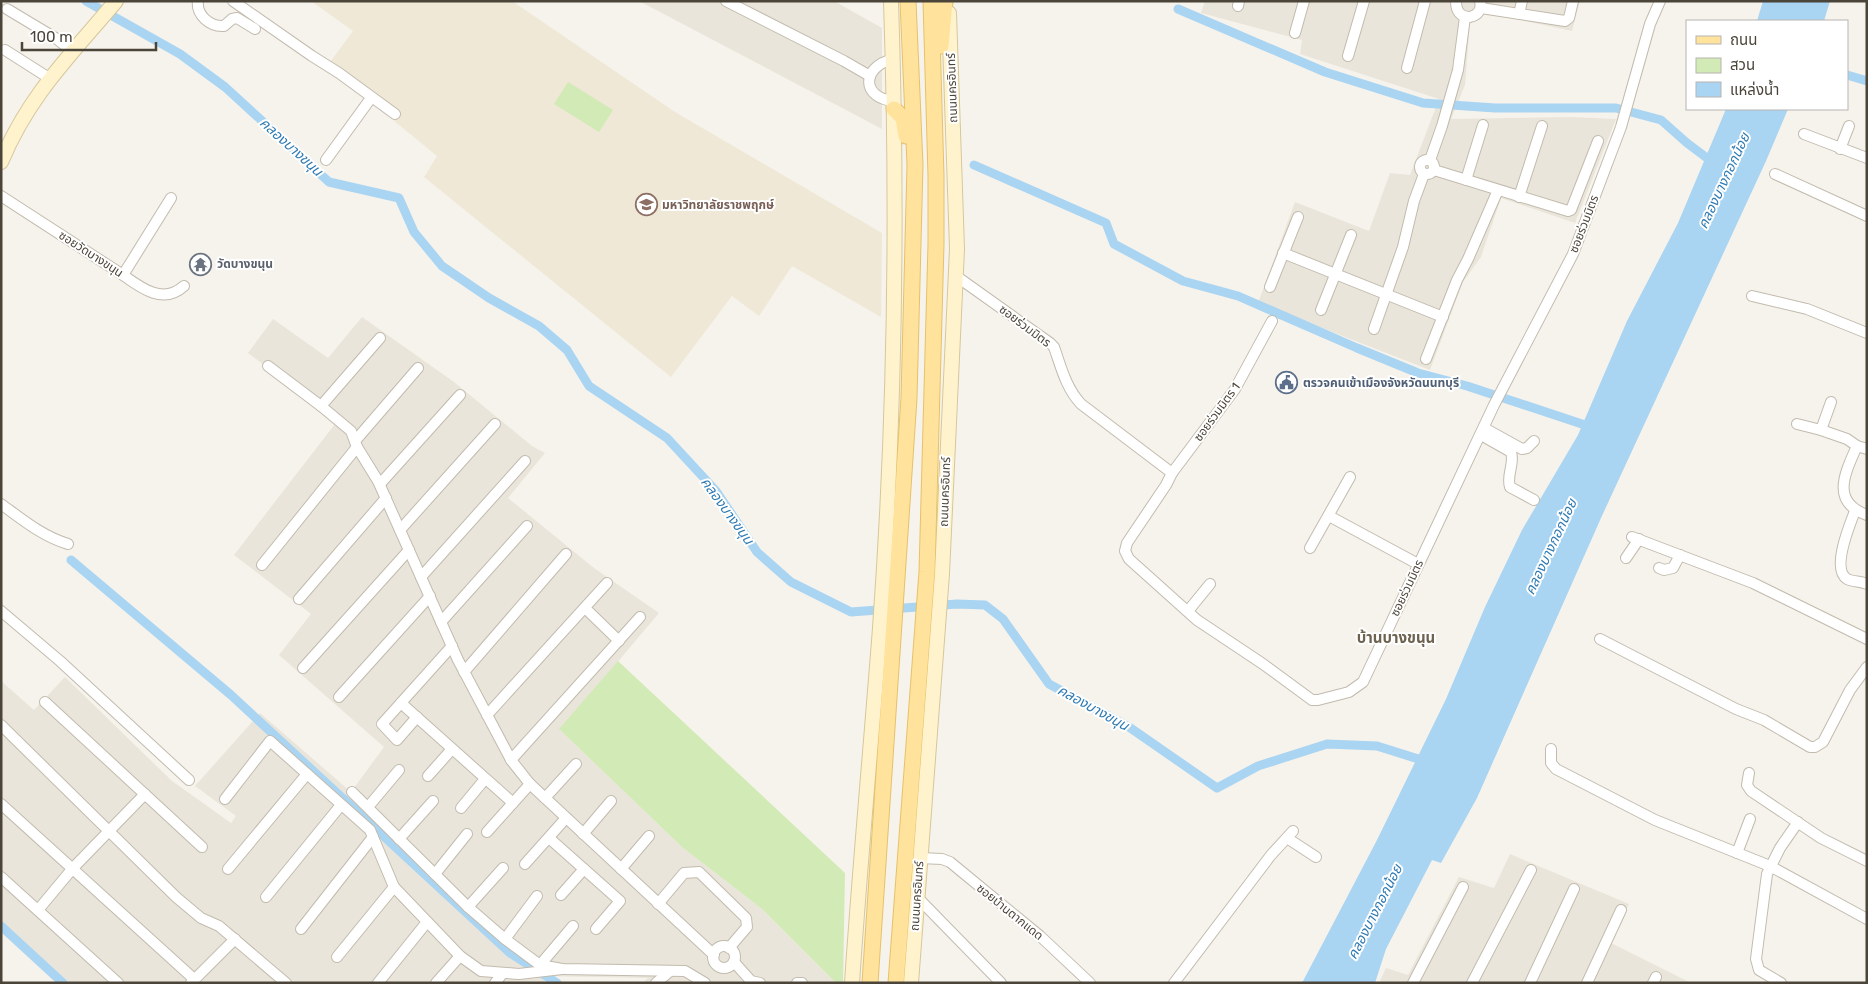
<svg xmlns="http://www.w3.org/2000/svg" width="1868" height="984" font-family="Rubik,'Noto Sans Thai',sans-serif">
<rect width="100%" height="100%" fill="#f6f3ec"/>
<!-- residential -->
<g fill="#eae5da">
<polygon points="639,1 834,1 882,28 882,129"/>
<polygon points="1205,1 1580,1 1572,31 1484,12 1476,21 1470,23 1465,85 1451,119 1571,117 1616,119 1575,223 1501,198 1481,257 1463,282 1430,370 1258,303 1295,202 1369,231 1390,173 1410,175 1439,99 1300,54 1302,40 1201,13"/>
<polygon points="362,317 454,382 532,446 545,453 508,498 594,568 659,613 560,730 682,847 762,909 836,983 643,983 648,978 539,976 547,983 67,983 1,922 1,681 34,710 65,677 172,781 231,823 236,816 195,786 260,713 351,792 384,747 279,655 311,614 234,555 338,420 248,353 273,319 328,358"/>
<polygon points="1510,854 1629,904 1611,943 1691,983 1379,983 1386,968 1408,975 1459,877 1494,888"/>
</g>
<!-- education -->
<polygon fill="#efe8d6" points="311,1 512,1 675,112 882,233 881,317 792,266 759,316 732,296 671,377 424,177 437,156 327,66 353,31"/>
<!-- green -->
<g fill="#d2eab5">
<polygon points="568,82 613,110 599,132 554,104"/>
<polygon points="618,661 845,873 843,983 836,983 762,909 682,847 559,729"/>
</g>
<!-- water -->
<g fill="#a9d4f2">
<polygon points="1763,1 1830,1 1824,21 1757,21"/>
<polygon points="1726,109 1788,109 1766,161 1601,518 1477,798 1441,863 1432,860 1386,949 1375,983 1302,983 1377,840 1446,699 1485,607 1522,530 1578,435 1627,321 1678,223"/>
</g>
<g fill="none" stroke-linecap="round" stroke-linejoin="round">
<!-- canal -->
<g stroke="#a9d4f2" stroke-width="9">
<polyline points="86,1 180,54 225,87 329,182 399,198 414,232 442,266 489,298 539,326 567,350 589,386 667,438 716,491 757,552 791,582 851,612 957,604 985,605 1003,619 1049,684 1129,727 1217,788 1258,766 1327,744 1377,746 1428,762"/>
<polyline points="1178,9 1325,72 1423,103 1495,108 1616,108 1661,120 1687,143 1715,164"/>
<polyline points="1847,75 1867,81"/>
<polyline points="974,165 1106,223 1114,244 1183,281 1238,296 1357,348 1418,373 1467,386 1594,428"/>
<polyline points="71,560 231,695 510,953 557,983"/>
<polyline points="1,926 63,983"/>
</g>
<defs>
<g id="street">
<path d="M198 1C196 15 210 27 224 26L232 19 237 18 255 29"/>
<polyline points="233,1 312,56 339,73 395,114"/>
<polyline points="726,1 844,61 870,76"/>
<path d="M1456 1C1456 11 1460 17 1470 17 1478 15 1482 10 1480 1"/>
<polyline points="1238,6 1239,1"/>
<polyline points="1481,8 1565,21 1569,18 1573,1"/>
<polyline points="7,9 57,39 72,51"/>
<polyline points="1519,14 1522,1"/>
<polyline points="1295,33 1304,1"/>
<polyline points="5,50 49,78"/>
<polyline points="1348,56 1364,1"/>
<path d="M893 59C861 67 861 98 894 101"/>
<polyline points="1407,68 1425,1"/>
<polyline points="1804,134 1867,158"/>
<polyline points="1840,149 1849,126"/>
<circle cx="1427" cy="167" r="7"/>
<polyline points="326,160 371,98"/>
<polyline points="1430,160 1442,126 1458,70 1465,17"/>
<polyline points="1434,170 1568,211 1571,210 1598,141"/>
<polyline points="1775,174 1867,216"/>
<polyline points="1466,180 1483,125"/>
<path d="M1 196 123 275C141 288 163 305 184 286"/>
<polyline points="1519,197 1542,126"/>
<polyline points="1283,253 1443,317"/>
<polyline points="123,275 171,198"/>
<path d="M956 276 1050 343 1054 347C1061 367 1066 388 1081 404L1172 473 1166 485 1127 543 1125 551 1129 559 1197 620 1263 664 1312 700H1318L1349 692 1363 682 1494 405 1573 254 1621 127 1650 24 1660 1"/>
<polyline points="1270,287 1298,217"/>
<polyline points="1752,296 1807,309 1867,333"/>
<polyline points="1321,310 1351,235"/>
<polyline points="1374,329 1403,247 1414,201 1424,174"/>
<polyline points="1426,359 1457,280 1468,259 1498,190"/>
<polyline points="268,366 321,406 351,431 357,447 378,481 458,660 511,760 530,784 714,955"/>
<polyline points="1831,402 1821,430 1847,439 1857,446 1867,449"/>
<polyline points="321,406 380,338"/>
<polyline points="1797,424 1821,430"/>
<polyline points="1484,428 1522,449 1527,448 1534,441"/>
<path d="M1481 435 1511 452C1515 464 1506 475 1510 487L1534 500"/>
<polyline points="355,441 418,368"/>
<path d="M1857 446C1845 473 1830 502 1867 515"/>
<polyline points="1172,473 1235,389 1272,321"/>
<polyline points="380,484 460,395"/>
<path d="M1 504C23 520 42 536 68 544"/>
<path d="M1855 511C1850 524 1831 569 1847 579 1853 582 1861 581 1867 584"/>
<polyline points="1329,516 1418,564"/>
<polyline points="400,530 495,424"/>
<polyline points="1632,537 1753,583 1867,639"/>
<polyline points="1310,548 1350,477"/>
<polyline points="1626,558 1639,539"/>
<polyline points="262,565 357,447"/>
<polyline points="1659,568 1664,570 1673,568 1680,555"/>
<polyline points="421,577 525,461"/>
<polyline points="299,599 386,498"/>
<polyline points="585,608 619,641"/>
<polyline points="1,611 60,661 189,780"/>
<polyline points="1188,611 1210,584"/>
<polyline points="441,622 527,526"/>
<polyline points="1600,639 1736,709 1764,720 1810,747 1815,747 1823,742 1850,690 1867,667"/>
<polyline points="303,668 409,550"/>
<polyline points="464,672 566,554"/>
<polyline points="339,697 430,596"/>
<polyline points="45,702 202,847"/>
<polyline points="401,703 513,803"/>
<polyline points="487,715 607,583"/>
<polyline points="417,717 397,740 382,724 452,646"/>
<polyline points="1,725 176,897 201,918 219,926 286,983"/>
<polyline points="1551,749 1551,763 1556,769 1655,820 1770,866 1867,919"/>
<polyline points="511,760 640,617"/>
<polyline points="1749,773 1747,785 1751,791 1821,838 1867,861"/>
<polyline points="428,776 452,749"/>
<polyline points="352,792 468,907 505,939 540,965 562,969 685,971 705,983"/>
<polyline points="545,798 576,764"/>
<polyline points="225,799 270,741 370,830 394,887 460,956 481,971 519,974 562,969"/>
<polyline points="1,804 194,979"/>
<polyline points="368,807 399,770"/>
<polyline points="461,808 485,779"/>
<polyline points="487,832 530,784"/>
<polyline points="583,834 611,801"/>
<polyline points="549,838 620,901 596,929"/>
<polyline points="1287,838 1316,857"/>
<polyline points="399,839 433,801"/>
<polyline points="1737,853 1750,819"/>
<polyline points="920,858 942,859 950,862 1040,936 1090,983"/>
<polyline points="525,864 566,818"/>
<polyline points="228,869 307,774"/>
<polyline points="621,869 649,836"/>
<polyline points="435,874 467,834"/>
<polyline points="1,877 118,983"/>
<polyline points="561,895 584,869"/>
<polyline points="266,897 341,805"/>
<polyline points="917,897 1001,983"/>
<polyline points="658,904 684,873 699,872 746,918 747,927 729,948"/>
<polyline points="468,907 503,868"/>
<polyline points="38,910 73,868 145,794"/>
<polyline points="301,929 373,837"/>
<polyline points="505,939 537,896"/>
<circle cx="724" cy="957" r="11"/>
<polyline points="337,957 394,887"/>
<polyline points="734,962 751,981 760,983"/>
<polyline points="540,965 573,926"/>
<polyline points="191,983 235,939"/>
<polyline points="378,983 427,922"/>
<polyline points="436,983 460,956"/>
<polyline points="495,983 503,973"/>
<polyline points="656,983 669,972"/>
<polyline points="797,983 802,983"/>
<polyline points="1174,983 1271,855 1293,831"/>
<polyline points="1413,983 1463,887"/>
<polyline points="1472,983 1531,870"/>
<polyline points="1530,983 1574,889"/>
<polyline points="1587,983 1621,910"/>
<polyline points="1653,983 1656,977"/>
<polyline points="1781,983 1759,970 1756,959 1767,874 1780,848 1798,822"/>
</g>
<g id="secondary">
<path d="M1 162C29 95 70 56 116 1"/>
<path d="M852 983C860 864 871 746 880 628 895 420 898 210 891 1"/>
<polyline points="911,983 942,574 957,249 949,13"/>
</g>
<g id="primary">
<polyline points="941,46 945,1"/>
<polyline points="894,109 903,118 906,136"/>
<polyline points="870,983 909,398 915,165 908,1"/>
<polyline points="896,983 927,572 936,244 936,176 931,1"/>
</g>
</defs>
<!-- street casing -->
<use href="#street" stroke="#c2bbae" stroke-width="12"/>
<!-- secondary casing -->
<use href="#secondary" stroke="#d6c79b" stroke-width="16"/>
<!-- primary casing -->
<use href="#primary" stroke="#e6c16a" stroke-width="17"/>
<!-- street -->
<use href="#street" stroke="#fff" stroke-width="10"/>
<!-- secondary -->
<use href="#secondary" stroke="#fff3cd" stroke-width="14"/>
<!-- primary -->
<use href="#primary" stroke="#ffe39c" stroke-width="15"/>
</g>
<!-- icons -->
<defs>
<symbol id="university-ring" viewBox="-11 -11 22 22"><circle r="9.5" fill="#fff" stroke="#8d6e63" stroke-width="1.5"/><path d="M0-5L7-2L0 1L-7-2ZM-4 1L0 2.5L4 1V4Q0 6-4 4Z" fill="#8d6e63"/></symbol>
<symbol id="temple-ring" viewBox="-11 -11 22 22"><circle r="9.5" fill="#fff" stroke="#6b7280" stroke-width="1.5"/><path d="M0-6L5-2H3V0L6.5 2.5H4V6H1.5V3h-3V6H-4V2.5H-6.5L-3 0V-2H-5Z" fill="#6b7280"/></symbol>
<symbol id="civic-ring" viewBox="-11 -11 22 22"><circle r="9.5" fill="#fff" stroke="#5c6f8a" stroke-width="1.5"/><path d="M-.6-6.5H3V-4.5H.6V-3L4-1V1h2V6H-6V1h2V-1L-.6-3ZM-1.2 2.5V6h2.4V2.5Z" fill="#5c6f8a"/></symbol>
</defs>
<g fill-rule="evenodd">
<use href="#university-ring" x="634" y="192" width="25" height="25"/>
<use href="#temple-ring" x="188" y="252" width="25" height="25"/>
<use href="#civic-ring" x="1274" y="370" width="25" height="25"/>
</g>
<g text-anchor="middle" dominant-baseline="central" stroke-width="4" stroke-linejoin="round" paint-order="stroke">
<!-- street labels -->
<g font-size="12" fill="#4b4439" stroke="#fff">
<text transform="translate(952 88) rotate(-92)">ถนนนครอินทร์</text>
<text transform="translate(1584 224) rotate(-69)">ซอยร่วมมิตร</text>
<text transform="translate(91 254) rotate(33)">ซอยวัดบางขนุน</text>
<text transform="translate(1025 326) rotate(37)">ซอยร่วมมิตร</text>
<text transform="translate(1217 412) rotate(-54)">ซอยร่วมมิตร 1</text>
<text transform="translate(945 492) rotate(-88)">ถนนนครอินทร์</text>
<text transform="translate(1407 588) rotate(-65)">ซอยร่วมมิตร</text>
<text transform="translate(917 896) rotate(-86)">ถนนนครอินทร์</text>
<text transform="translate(1010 912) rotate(39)">ซอยบ้านตากแดด</text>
</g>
<!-- education labels -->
<g font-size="12" font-weight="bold" fill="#785e54" stroke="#fff" text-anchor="start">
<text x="662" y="205">มหาวิทยาลัยราชพฤกษ์</text>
</g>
<!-- worship labels -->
<g font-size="12" font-weight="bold" fill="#5b616d" stroke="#fff" text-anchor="start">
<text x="217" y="264">วัดบางขนุน</text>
</g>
<!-- service labels -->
<g font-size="12" font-weight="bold" fill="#4e5e75" stroke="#fff" text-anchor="start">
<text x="1303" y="383">ตรวจคนเข้าเมืองจังหวัดนนทบุรี</text>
</g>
<!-- water labels -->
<g font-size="14" font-style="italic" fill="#2e7ab2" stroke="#fff">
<text transform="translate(291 147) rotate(42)">คลองบางขนุน</text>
<text transform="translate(1724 181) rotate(-65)">คลองบางกอกน้อย</text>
<text transform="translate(727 511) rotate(54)">คลองบางขนุน</text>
<text transform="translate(1551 547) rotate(-65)">คลองบางกอกน้อย</text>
<text transform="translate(1093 708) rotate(29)">คลองบางขนุน</text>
<text transform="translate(1375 912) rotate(-63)">คลองบางกอกน้อย</text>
</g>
<!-- quarter labels -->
<g font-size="15" font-weight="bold" fill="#6e6250" stroke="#fff">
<text x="1396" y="638">บ้านบางขนุน</text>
</g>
</g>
<!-- border -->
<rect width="1868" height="984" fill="none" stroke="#4b4439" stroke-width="5"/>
<!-- legend -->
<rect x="1686" y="20" width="162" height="90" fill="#ffffff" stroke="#b7b4b0"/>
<rect x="1696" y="36" width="25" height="8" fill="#ffe39c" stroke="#b7b4b0"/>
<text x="1730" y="45" font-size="15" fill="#4b4439">ถนน</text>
<rect x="1696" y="58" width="25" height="15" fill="#d2eab5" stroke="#b7b4b0"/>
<text x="1730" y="70" font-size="15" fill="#4b4439">สวน</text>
<rect x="1696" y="82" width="25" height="15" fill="#a9d4f2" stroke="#b7b4b0"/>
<text x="1730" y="95" font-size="15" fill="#4b4439">แหล่งน้ำ</text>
<!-- scale -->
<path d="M22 42v8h134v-8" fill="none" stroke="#4b4439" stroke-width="2.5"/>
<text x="30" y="42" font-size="15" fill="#4b4439" stroke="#ffffff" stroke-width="4" paint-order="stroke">100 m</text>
</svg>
